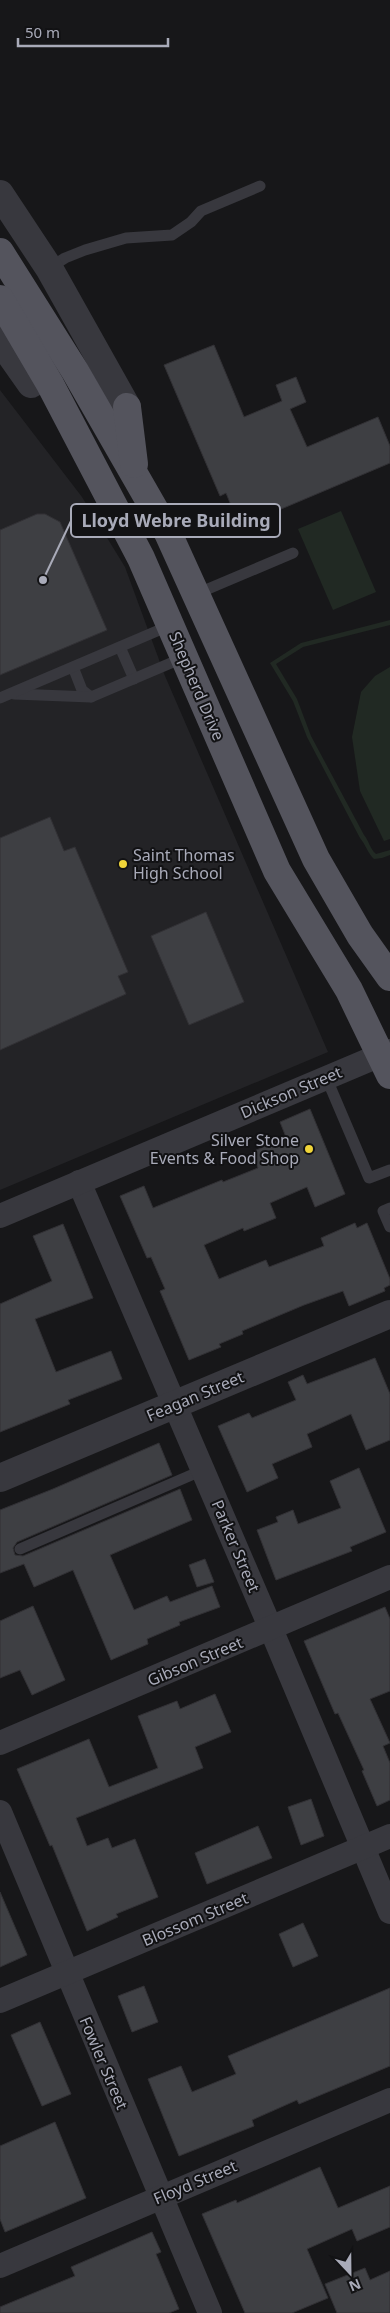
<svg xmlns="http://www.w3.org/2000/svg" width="390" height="2313" font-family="'Noto Sans',sans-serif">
<rect width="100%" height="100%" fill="#171719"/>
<!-- built -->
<polygon fill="#232326" points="0,390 82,497 125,567 165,676 328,1052 0,1190"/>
<!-- green -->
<g fill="#212923">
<polygon points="341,511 376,592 333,610 298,529"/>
<path d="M390 620V625L303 647 276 664 297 699 311 736 364 835C369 841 370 849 376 854L390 850V855L382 858 374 859C367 852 366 845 360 838L307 737 293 701 270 663 301 643Z"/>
<polygon points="390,667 390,839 384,841 360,791 352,737 361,692 375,676"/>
</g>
<!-- building -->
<g fill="#3e3f43" stroke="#323135">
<polygon points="214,345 244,417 282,401 276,385 296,377 306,402 290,409 307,447 378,417 390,446 390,463 267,515 264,508 237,520 226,493 220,496 164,365"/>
<polygon points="37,514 45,514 60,522 107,630 0,675 0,530"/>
<polygon points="50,817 64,851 75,847 128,972 118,976 126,994 0,1050 0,838"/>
<polygon points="206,912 244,1002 189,1025 151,936"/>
<polygon points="310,1109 345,1194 315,1207 307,1187 270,1203 276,1218 244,1231 243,1228 204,1245 219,1279 266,1260 269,1267 324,1246 321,1238 355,1223 357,1228 367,1223 390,1279 390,1285 384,1288 385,1291 349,1306 343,1291 304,1305 242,1331 243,1334 219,1344 221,1347 189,1360 160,1291 165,1289 151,1257 147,1258 120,1196 144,1186 153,1208 222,1180 223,1182 258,1168 252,1152 286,1137 280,1122"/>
<polygon points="63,1224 93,1298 35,1319 56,1372 111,1351 122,1379 68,1400 70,1404 0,1432 0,1304 52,1281 33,1236"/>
<polygon points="375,1358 390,1394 390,1440 366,1450 351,1414 307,1434 312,1447 272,1464 278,1478 247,1492 218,1426 249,1413 252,1418 296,1400 288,1382 303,1375 307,1384"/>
<polygon points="159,1443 172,1475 17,1542 13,1548 15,1555 23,1556 180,1489 192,1520 110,1555 134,1610 167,1596 170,1602 212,1586 220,1607 179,1622 180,1625 147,1639 148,1644 111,1660 73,1570 34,1587 24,1564 0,1573 0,1510 53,1489"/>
<polygon points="359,1468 386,1532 350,1547 352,1551 276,1580 257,1530 278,1522 276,1517 293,1510 298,1524 341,1508 330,1481"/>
<polygon points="205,1559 214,1582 197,1587 189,1565"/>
<polygon points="33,1606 65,1680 32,1695 20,1670 0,1678 0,1621"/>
<polygon points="385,1607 390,1619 390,1691 370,1699 390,1743 383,1746 390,1763 390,1800 377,1806 362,1771 364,1770 338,1713 335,1714 304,1641"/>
<polygon points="215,1694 231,1732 195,1747 203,1768 76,1818 87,1846 108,1838 112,1848 135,1839 158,1897 116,1914 118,1917 87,1931 52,1845 50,1846 17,1769 89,1739 109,1787 158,1768 138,1716 177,1701 180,1709"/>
<polygon points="311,1799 324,1836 301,1845 288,1807"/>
<polygon points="258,1826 272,1858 207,1884 195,1853"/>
<polygon points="0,1892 27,1955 0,1967"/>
<polygon points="303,1923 318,1956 293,1967 279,1934"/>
<polygon points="144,1986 158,2022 132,2032 118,1996"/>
<polygon points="390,1988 390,2066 299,2104 297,2100 252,2120 254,2126 179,2156 148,2079 181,2066 192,2092 236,2074 228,2056"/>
<polygon points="40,2022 71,2094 42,2106 11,2035"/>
<polygon points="55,2122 86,2198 5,2232 0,2219 0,2146"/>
<polygon points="320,2167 338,2208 390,2186 390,2227 357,2241 352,2229 307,2249 328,2298 292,2313 245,2313 202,2214 236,2200 237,2203"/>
<polygon points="152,2232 161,2252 156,2254 179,2309 169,2313 0,2313 0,2307 75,2276 71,2267"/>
<polygon points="365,2268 370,2280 390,2271 390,2313 337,2313 325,2284"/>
</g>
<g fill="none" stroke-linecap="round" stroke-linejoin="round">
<!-- service -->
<g stroke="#38383e" stroke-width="11">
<polyline points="49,268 65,258 85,250 126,238 172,235 191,222 201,211 260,186"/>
<polyline points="196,594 293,553"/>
<polyline points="120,647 134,679"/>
<polyline points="73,667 82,690 91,697"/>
<polyline points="14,694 91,697 185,657"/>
<polyline points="0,698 171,625"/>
<polyline points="326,1077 369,1178 390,1170"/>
<polyline points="390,1208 383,1211 390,1227"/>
<polyline points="20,1549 203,1470"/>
</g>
<!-- minor -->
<g stroke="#38383e" stroke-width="24">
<polyline points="79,1182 271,1629 390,1912"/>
<polyline points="0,1216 390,1051"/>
<polyline points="0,1743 390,1577"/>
<polyline points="0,1812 210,2313"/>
<polyline points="0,2001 390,1836"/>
<polyline points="0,2266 390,2100"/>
</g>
<!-- tertiary -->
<g stroke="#38383e" stroke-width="28">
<polyline points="0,194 49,268 127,407"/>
<polyline points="0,340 31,384"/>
<polyline points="0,1478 390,1314"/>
</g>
<!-- primary -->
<g stroke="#54545d" stroke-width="28">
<polyline points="0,252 75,371 168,533 316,859 360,935 390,977"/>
<polyline points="0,299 50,384 141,558 277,871 349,990 390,1075"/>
<polyline points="127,407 134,464"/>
</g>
</g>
<!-- markers -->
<g fill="#efd439" stroke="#121214" stroke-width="2">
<circle cx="123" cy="864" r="5"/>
<circle cx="309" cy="1149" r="5"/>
</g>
<g text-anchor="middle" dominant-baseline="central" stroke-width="4" stroke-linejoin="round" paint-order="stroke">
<!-- street labels -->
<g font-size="16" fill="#a9abb9" stroke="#121214">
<text transform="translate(197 686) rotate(67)">Shepherd Drive</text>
<text transform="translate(291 1092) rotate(-23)">Dickson Street</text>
<text transform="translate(195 1396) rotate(-23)">Feagan Street</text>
<text transform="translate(236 1546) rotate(67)">Parker Street</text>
<text transform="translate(195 1661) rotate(-23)">Gibson Street</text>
<text transform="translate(195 1919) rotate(-23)">Blossom Street</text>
<text transform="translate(104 2063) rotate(67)">Fowler Street</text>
<text transform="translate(195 2182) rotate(-23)">Floyd Street</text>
</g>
<!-- poi labels -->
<g font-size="16" fill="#a9abb9" stroke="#121214" text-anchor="start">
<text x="133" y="855">Saint Thomas<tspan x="133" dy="18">High School</tspan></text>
<text x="299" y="1140" text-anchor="end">Silver Stone<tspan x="299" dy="18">Events &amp; Food Shop</tspan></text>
</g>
</g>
<!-- callouts -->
<path fill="none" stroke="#a9abb9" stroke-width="2" d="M43 580L71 521"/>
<circle fill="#a9abb9" stroke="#121214" stroke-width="2" cx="43" cy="580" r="5"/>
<rect fill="#121214" stroke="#a9abb9" stroke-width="2" x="71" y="504" width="209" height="33" rx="5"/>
<g font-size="18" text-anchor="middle" font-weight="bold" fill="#a9abb9">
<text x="176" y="527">Lloyd Webre Building</text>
</g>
<!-- north arrow -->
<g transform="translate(350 2273) rotate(158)" stroke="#121214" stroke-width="4" paint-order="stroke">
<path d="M0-4L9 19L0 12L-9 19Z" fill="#a9abb9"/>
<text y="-8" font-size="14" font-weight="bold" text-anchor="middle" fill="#a9abb9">N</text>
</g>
<!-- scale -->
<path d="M18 38v8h150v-8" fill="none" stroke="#a9abb9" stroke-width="2.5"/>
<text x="25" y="38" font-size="15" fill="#a9abb9" stroke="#121214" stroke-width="4" paint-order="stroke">50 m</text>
</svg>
